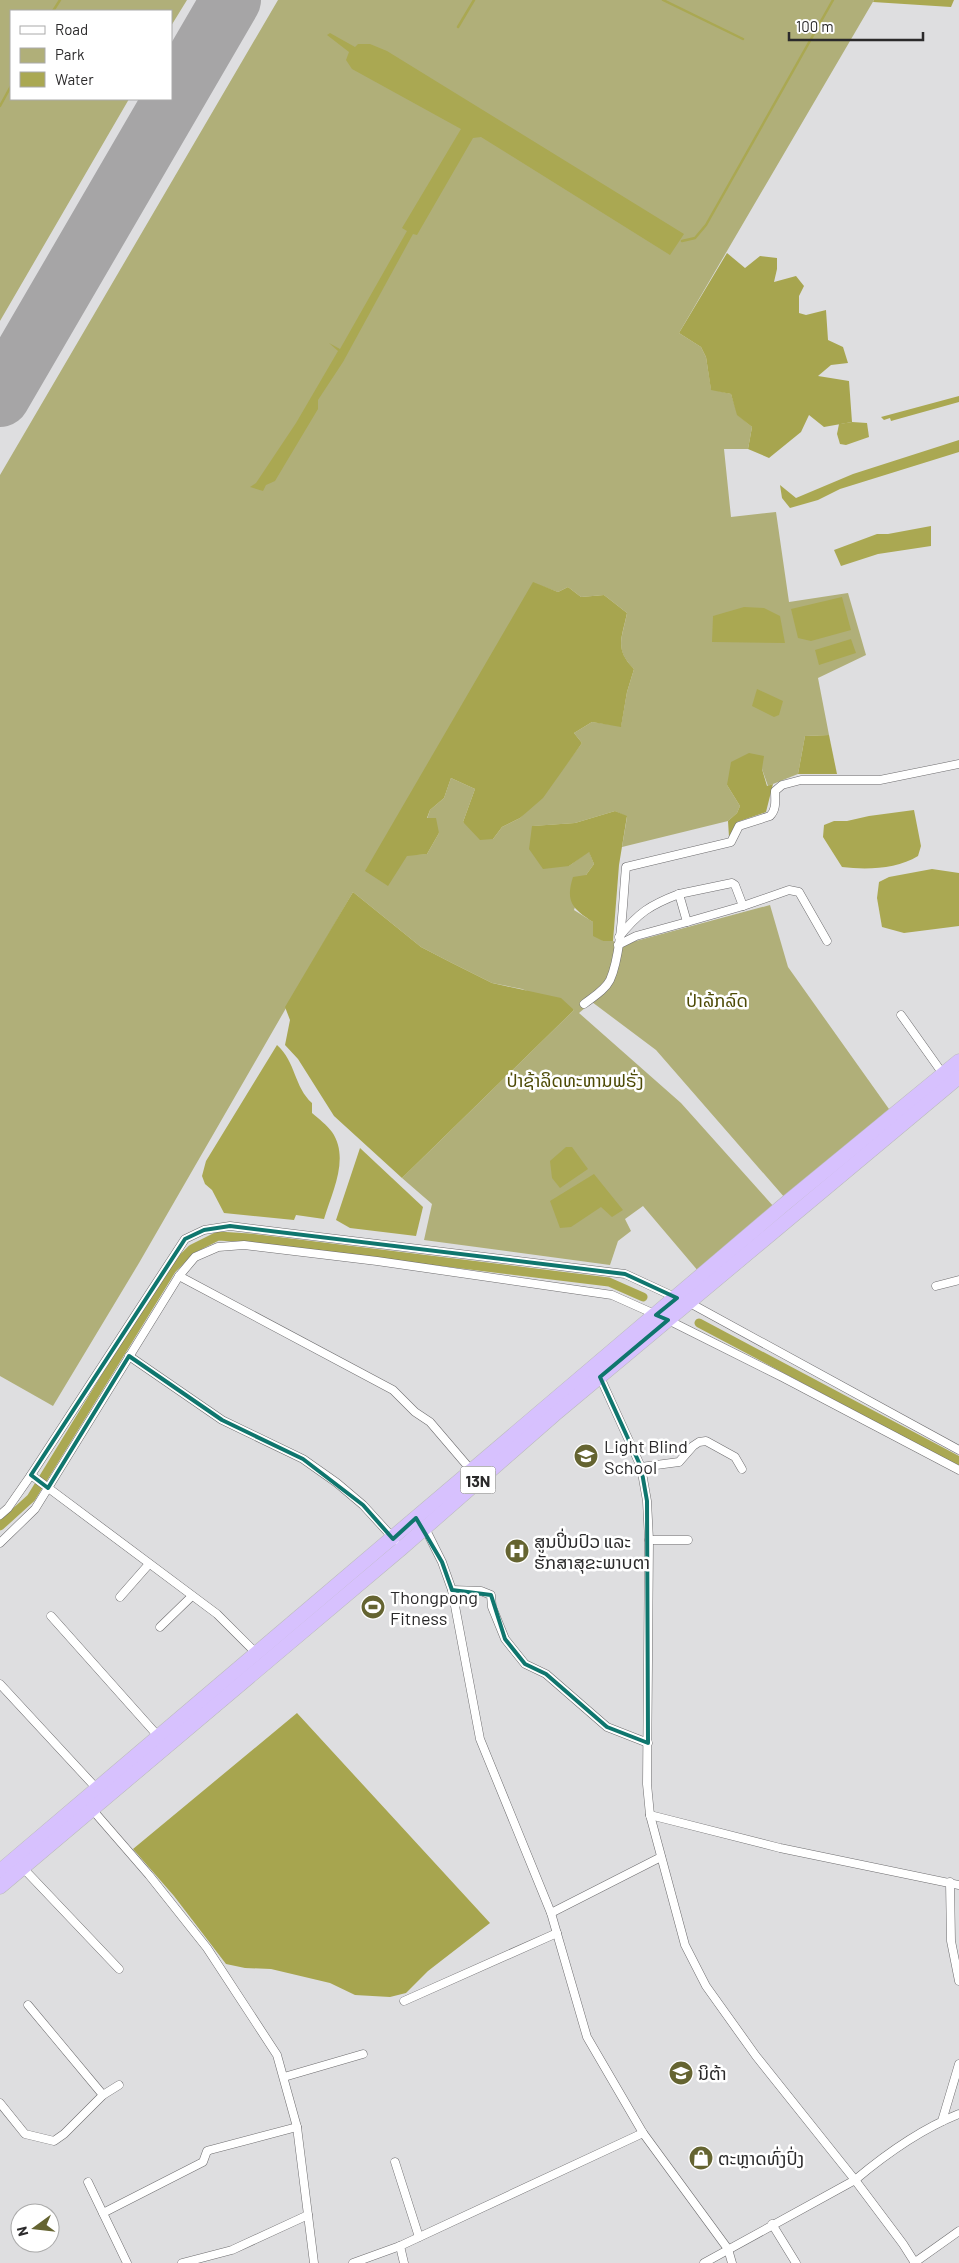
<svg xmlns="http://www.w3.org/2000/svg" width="959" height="2263" font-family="Barlow,'Noto Sans Lao',sans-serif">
<rect width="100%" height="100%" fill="#dedee0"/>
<!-- green -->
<g fill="#b0af79" fill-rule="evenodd">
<polygon points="0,0 187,0 171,26 171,11 11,11 11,99 129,99 0,321"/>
<path d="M278 0H874L679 333 701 347 706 357 711 389 731 394 738 415 752 427 748 449H724L731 517 776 512 789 602 848 593 866 655 818 678 829 735 805 736 798 774 768 786 762 769 727 785 740 806 737 813 728 821 622 847 627 817 615 811 575 823 533 826 569 866 589 851 594 864 586 875 574 910 593 922 603 941H613L621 945 770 905 788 967 889 1109 785 1198 656 1050 592 1002 579 1013 681 1103 774 1207 699 1272 643 1206 625 1219 631 1231 618 1241 610 1265 424 1240 432 1204 402 1178 574 1010 522 989 492 983 450 962 421 947 353 892 139 1263 53 1406 0 1376V475ZM533 583 558 592 568 587 581 597 604 595 627 613C622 639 614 649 634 669L627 692 621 726 592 722 574 733 582 743 558 775 520 818 502 827 493 839 463 822 475 789 451 778 444 798 430 810 427 819 439 833 427 854 407 855Z"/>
</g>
<!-- forest -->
<g fill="#a7a54f">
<polygon points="727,253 745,268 760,256 777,258 777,269 774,282 796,276 804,286 799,296 799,313 806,315 826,310 828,340 843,347 848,363 831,365 818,376 849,381 852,422 824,427 809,415 801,432 769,458 748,449 752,427 737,415 731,394 711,390 706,357 701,347 679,333"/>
<path d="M533 582 558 592 568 587 581 597 604 595 627 613C622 638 614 649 634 669L627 692 621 727 592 722 574 733 582 743 543 798 520 818 502 827 493 839 480 840 463 822 475 789 451 778 444 798 430 810 427 818H436L439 833 427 854 407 856 388 886 365 871Z"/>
<polygon points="829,735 837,774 798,774 805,736"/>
<polygon points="749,753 764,756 762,769 767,786 773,784 766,812 737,822 729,837 728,821 737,813 740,806 727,785 731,762"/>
<path d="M615 811 627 816 619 865 613 941H603L593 936V922C573 909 565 902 573 877L586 875 594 864 589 852 569 866 543 869 529 849 532 826 575 823Z"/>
<polygon points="353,892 421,947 450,962 492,983 561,998 574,1010 402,1178 334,1116 298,1059 285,1045 290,1020 285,1007"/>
<polygon points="297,1713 490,1923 428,1971 406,1993 390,1997 355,1995 330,1983 271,1969 245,1968 226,1964 174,1896 133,1849"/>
</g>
<!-- water -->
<g fill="#aaa852">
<polygon points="874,0 954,0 951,7 873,2"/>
<polygon points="330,33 355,47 358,44 370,44 387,51 684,234 670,255 481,137 473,138 417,235 413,234 343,362 318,400 318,409 275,481 266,485 263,491 250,487 256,483 296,423 338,351 329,343 340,349 407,231 402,228 461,129 352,69 346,60 349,52 327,35"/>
<polygon points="959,396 959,402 891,421 890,418 884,420 881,417"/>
<polygon points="852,422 867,423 869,437 846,445 840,444 837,434 839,424"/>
<polygon points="959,440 959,452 840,489 818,500 790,508 782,498 780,485 796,498 853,474"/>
<polygon points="931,526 931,546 878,554 841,566 834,550 877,534 888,534"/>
<polygon points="842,597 851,630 811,641 798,638 791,609"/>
<polygon points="744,607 764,608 780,616 785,643 712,642 713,616"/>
<polygon points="851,639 856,653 819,665 815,650"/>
<polygon points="757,689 783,701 779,715 774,717 752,706"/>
<path d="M914 810 921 846 918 856C897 869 867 870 842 867L823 837 824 825 834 821H847L869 816Z"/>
<polygon points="932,869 959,873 959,926 904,933 882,927 877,898 879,882 889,877"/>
<path d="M277 1045C296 1062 294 1087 312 1103V1113C319 1119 327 1125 332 1132 350 1158 332 1192 324 1219L296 1215 294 1220 224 1213 212 1190 205 1184 202 1176 206 1161Z"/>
<polygon points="566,1147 572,1147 588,1169 560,1188 552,1178 550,1161"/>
<polygon points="360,1148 423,1207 416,1236 350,1228 336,1220"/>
<polygon points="594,1174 623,1210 612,1217 601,1207 571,1227 560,1228 550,1201"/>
</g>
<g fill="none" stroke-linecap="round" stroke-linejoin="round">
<!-- stream -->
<g stroke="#aaa852" stroke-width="2.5">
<polyline points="663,0 743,39"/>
<polyline points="53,11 60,0"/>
<polyline points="458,27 474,0"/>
<polyline points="0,106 11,86"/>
<polyline points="682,241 695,238 706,225 833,0"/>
</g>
<!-- canal -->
<g stroke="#aaa852" stroke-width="9">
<polyline points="699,1323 959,1461"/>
<polyline points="0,1526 31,1498 172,1269 192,1249 218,1236 249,1238 609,1282 643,1297"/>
</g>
<!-- runway -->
<polyline stroke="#a6a5a6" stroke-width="60" points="0,397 231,0"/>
<defs>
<g id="street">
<polyline points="679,894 732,883 735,885 743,906 687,922"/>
<polyline points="743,906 789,890 799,892 827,941"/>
<path d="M618 945 636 936 687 922 679 894C650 905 638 913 619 937"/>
<path d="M584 1004C593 997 605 990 610 980 622 953 623 897 626 867L731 842 739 826 770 816C777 809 775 800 775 791L782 785 801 780H880L959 764"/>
<polyline points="901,1015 943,1074"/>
<polyline points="179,1276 393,1390 415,1412 430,1422 471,1470"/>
<polyline points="936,1286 959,1280"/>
<polyline points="688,1302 959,1450"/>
<polyline points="129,1356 222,1420 303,1459 337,1483 363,1505 395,1540"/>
<polyline points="600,1377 641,1467 647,1501 649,1540 647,1784 650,1815 685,1945 706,1986 756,2056 855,2180 903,2244 915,2263"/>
<polyline points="641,1467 679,1462 693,1446 699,1442 706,1441 735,1457 742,1469"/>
<polyline points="31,1475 217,1614 257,1654"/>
<polyline points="0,1515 8,1508 31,1475 185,1239 204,1230 230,1226 625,1274 677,1298"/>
<polyline points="424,1526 442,1562 452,1590 480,1739 551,1913 587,2037 643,2133 728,2249 732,2263"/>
<polyline points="649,1540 688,1540"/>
<polyline points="0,1543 35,1509 179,1276 195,1257 218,1247 244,1245 377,1261 612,1295 668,1320 782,1377 959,1470"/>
<polyline points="452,1590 481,1591 491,1595 492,1607 505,1639 525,1664 546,1674 607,1727 648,1743"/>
<polyline points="120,1597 149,1564"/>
<polyline points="51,1616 158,1736"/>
<polyline points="160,1627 192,1596"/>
<polyline points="0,1684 99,1791"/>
<polyline points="90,1807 149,1875 207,1948 277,2055 297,2127 314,2263"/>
<polyline points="650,1815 780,1848 959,1885"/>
<polyline points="23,1868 119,1969"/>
<polyline points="950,1882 951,1941 959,1981"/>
<polyline points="551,1913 661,1857"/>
<polyline points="404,2001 557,1933"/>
<polyline points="284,2077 363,2054"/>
<polyline points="103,2095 119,2085"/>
<polyline points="0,2103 25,2134 54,2141 64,2134 103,2095 28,2005"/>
<polyline points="942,2121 959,2064"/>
<polyline points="395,2162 419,2237"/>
<polyline points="88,2182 127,2263"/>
<polyline points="103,2213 203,2162 207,2151 210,2150 297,2127"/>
<polyline points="772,2224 796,2263"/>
<polyline points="400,2246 404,2263"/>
<polyline points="182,2263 232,2250 308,2215"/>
<polyline points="353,2263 400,2246 643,2133"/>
<path d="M704 2263 855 2180C886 2154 921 2129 959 2114"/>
<polyline points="914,2263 959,2231"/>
</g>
<g id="highway">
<polyline points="0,1871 786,1203 959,1061"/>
<polyline points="0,1887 402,1548 554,1415 959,1077"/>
</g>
</defs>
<!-- street casing -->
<use href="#street" stroke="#6e6d6f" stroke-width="9"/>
<!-- highway casing -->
<use href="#highway" stroke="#bbb" stroke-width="15"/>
<!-- street -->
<use href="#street" stroke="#fff" stroke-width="8"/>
<!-- highway -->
<use href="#highway" stroke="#d7c1fe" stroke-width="14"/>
</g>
<!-- marked area -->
<path fill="none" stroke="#0f766e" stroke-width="4" stroke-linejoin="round" d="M230 1226 625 1274 677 1298 656 1315 668 1320 600 1377 641 1467 647 1501 648 1743 607 1727 546 1674 525 1664 505 1639 491 1595 452 1590 442 1562 416 1518 393 1539 363 1505 303 1459 222 1420 129 1356 48 1488 31 1475 185 1239 204 1230Z"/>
<!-- icons -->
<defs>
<symbol id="school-disc" viewBox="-11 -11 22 22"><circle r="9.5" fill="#656431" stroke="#fff"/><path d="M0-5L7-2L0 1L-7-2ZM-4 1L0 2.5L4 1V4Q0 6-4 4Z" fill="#fff"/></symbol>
<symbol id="hospital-disc" viewBox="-11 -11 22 22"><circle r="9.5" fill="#656431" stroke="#fff"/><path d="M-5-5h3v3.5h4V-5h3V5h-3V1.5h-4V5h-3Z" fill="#fff"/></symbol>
<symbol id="stadium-disc" viewBox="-11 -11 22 22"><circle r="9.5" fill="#656431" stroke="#fff"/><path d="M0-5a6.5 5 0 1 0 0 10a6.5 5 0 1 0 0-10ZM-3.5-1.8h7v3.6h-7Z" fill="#fff"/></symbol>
<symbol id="shop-disc" viewBox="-11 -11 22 22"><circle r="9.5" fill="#656431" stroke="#fff"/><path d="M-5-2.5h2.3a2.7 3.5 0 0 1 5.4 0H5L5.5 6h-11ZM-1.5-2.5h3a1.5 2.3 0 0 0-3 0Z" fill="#fff"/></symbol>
</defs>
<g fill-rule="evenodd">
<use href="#school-disc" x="572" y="1442" width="28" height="28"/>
<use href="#hospital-disc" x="503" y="1537" width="28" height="28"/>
<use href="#stadium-disc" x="359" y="1593" width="28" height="28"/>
<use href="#school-disc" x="667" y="2059" width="28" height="28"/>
<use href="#shop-disc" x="687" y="2144" width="28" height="28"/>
</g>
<g text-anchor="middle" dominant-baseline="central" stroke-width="5" stroke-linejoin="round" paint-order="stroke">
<!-- shield labels -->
<rect fill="#fff" stroke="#6b6a6b" stroke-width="1" x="460.5" y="1466.5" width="35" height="27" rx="4"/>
<g font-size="16" font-weight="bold" fill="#2b2a2b">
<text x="478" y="1480">13N</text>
</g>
<!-- park labels -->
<g font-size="18" fill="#4d4a05" stroke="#fff">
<text x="717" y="1000">ປ່າລ້ກລົດ</text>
<text x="575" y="1080">ປ່າຊ້າລິດທະຫານຟຣັ່ງ</text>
</g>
<!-- poi labels -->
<g font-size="18" fill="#2b2a2b" stroke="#fff" text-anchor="start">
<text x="604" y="1446">Light Blind<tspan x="604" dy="21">School</tspan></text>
<text x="534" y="1541">ສູນປິ່ນປົວ ແລະ<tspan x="534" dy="21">ຮັກສາສຸຂະພາບຕາ</tspan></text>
<text x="390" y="1597">Thongpong<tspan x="390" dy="21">Fitness</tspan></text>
<text x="698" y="2073">ນິຕ້າ</text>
<text x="718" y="2158">ຕະຫຼາດທົ່ງປົ່ງ</text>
</g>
</g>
<!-- legend -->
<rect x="10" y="10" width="162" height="90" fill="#ffffff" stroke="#aaaaaa"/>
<rect x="20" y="26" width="25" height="8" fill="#ffffff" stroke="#aaaaaa"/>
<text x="55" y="35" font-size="15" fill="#2b2a2b">Road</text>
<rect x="20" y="48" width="25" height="15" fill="#b0af79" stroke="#aaaaaa"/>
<text x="55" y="60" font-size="15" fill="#2b2a2b">Park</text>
<rect x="20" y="72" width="25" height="15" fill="#aaa852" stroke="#aaaaaa"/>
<text x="55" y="85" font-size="15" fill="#2b2a2b">Water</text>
<!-- north arrow -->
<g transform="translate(35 2228) rotate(255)"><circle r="24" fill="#ffffff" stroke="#aaaaaa"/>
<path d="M0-4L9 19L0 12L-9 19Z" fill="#656431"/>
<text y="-8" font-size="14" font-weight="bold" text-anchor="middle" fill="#2b2a2b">N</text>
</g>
<!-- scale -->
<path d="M789 32v8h134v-8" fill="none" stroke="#2b2a2b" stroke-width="2.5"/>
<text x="796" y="32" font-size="15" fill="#2b2a2b" stroke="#ffffff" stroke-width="4" paint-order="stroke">100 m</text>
</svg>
